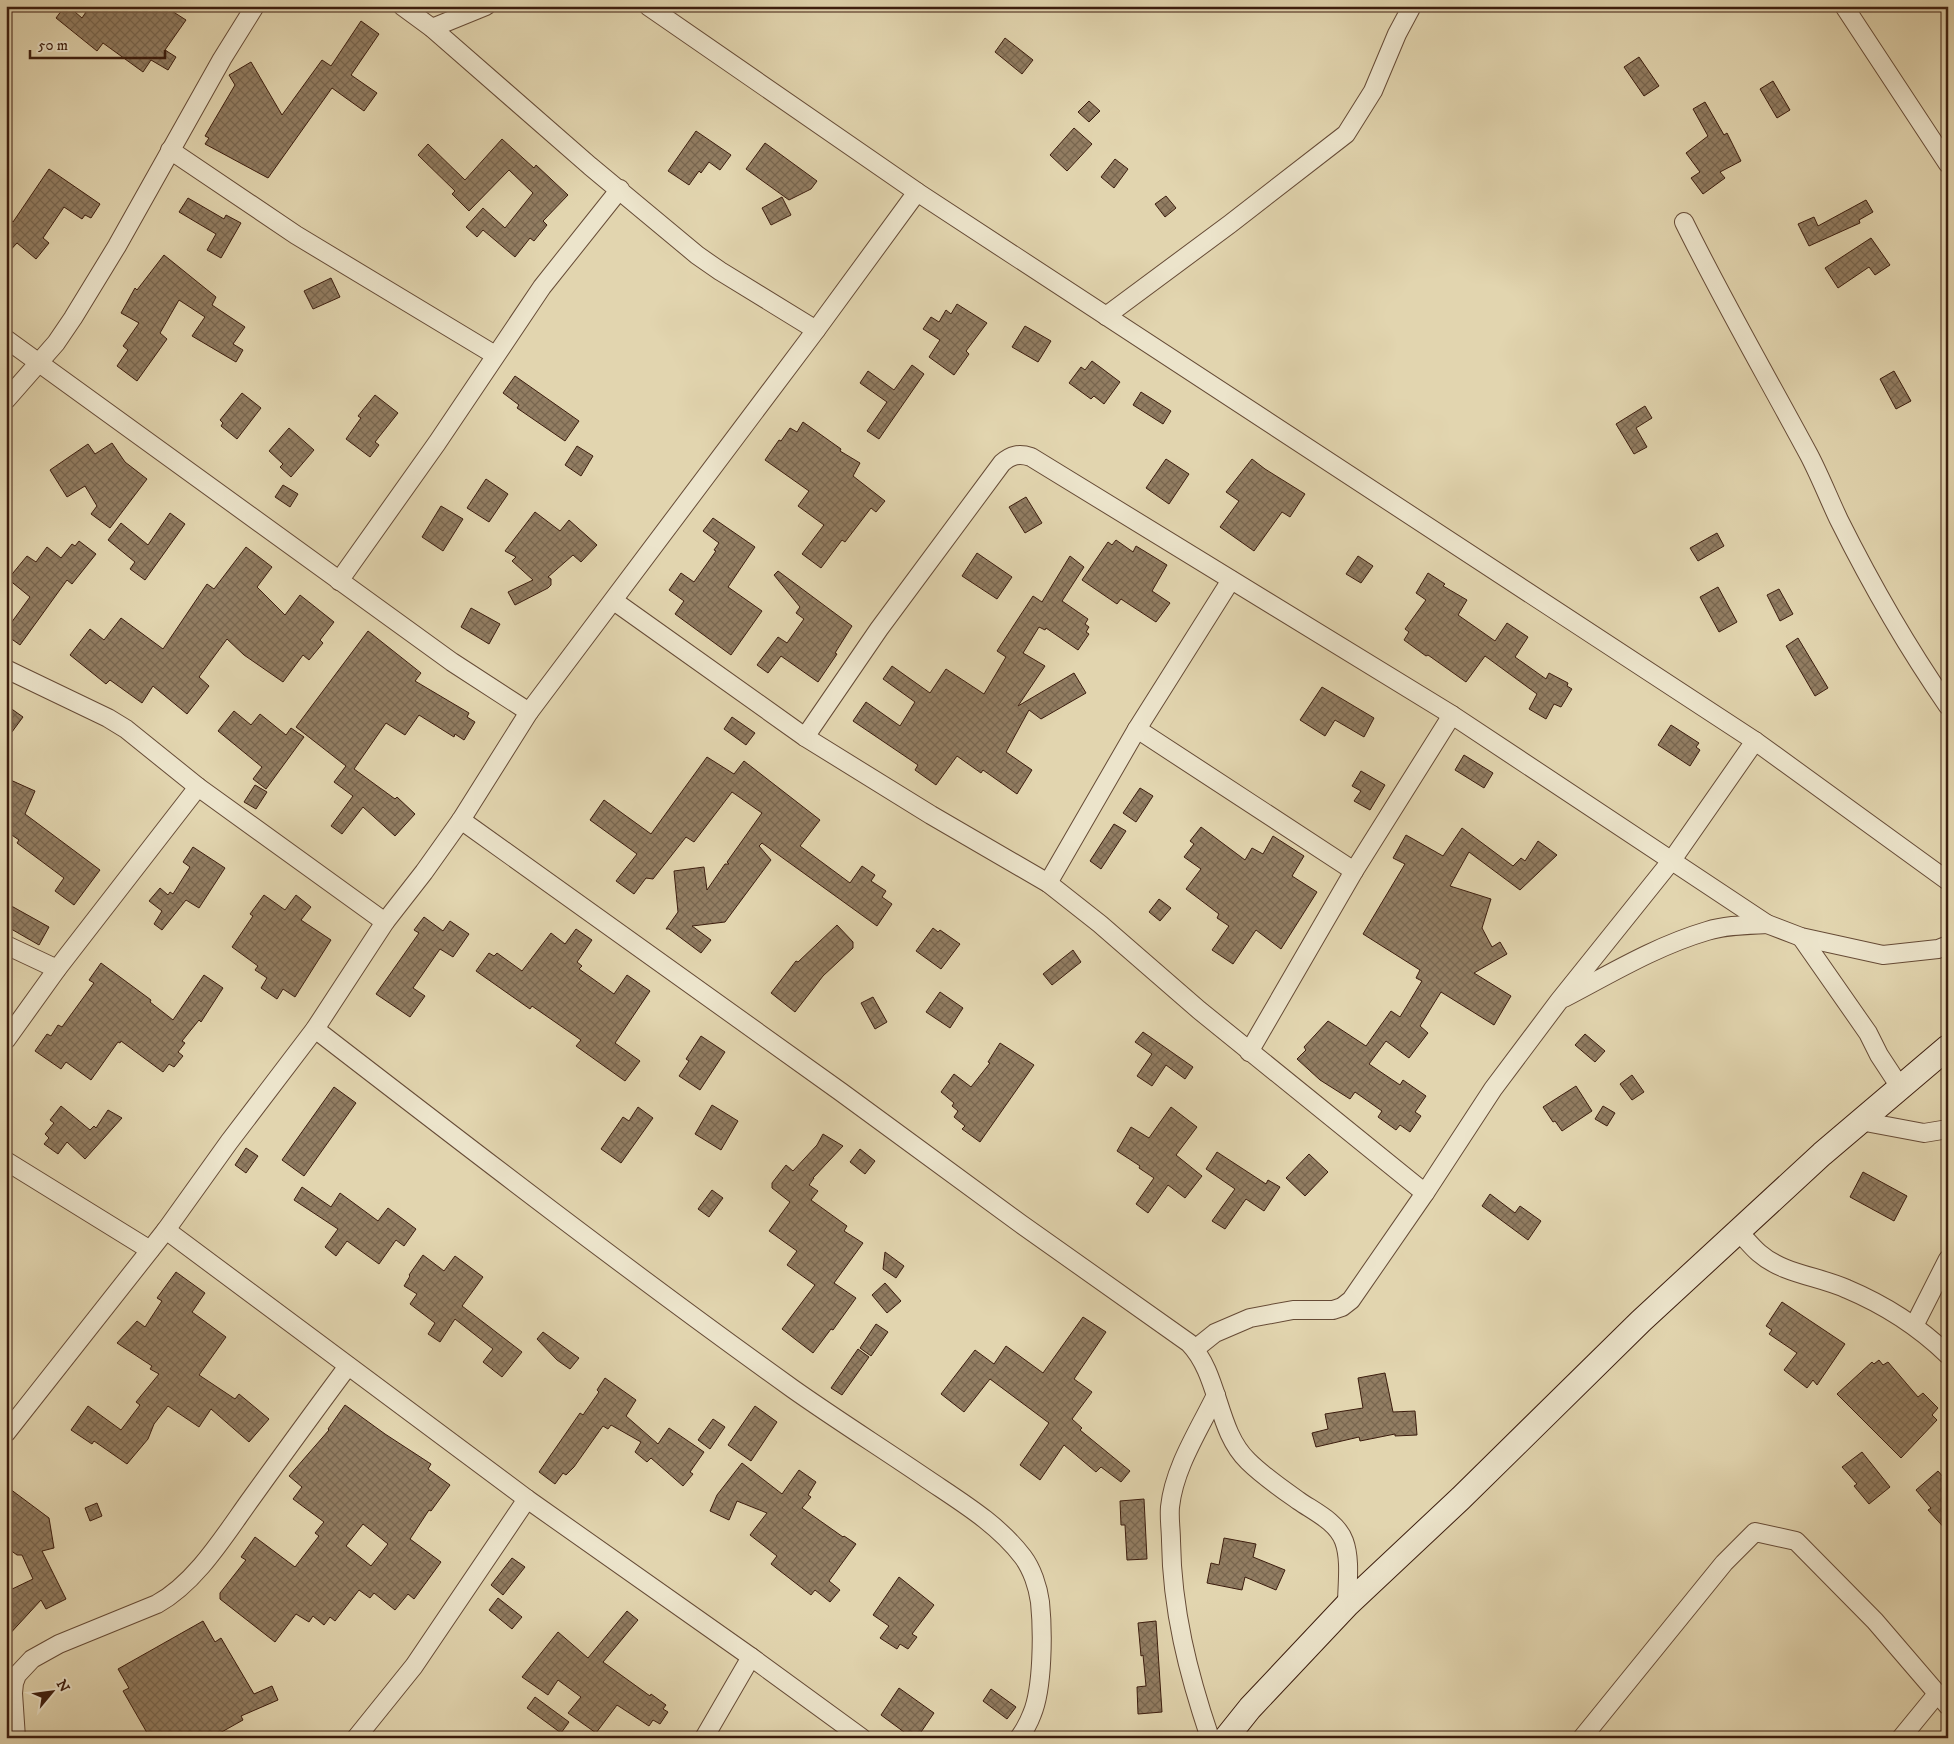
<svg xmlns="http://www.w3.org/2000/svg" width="1954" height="1744" font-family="'IM FELL DW Pica',serif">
<defs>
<pattern id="building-cross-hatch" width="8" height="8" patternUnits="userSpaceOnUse" patternTransform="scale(1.25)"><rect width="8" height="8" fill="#927d62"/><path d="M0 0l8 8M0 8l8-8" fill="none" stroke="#78664f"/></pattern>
</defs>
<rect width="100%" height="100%" fill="#e2d5af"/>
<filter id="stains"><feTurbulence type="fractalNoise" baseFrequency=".004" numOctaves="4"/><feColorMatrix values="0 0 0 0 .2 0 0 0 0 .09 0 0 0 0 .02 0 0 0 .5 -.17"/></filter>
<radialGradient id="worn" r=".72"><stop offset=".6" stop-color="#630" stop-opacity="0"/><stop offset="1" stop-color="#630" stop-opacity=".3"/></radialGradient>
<!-- building -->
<g fill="url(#building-cross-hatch)" stroke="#3c1d0e" fill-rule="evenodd">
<polygon points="65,6 68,6 82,18 90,6 164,6 186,20 165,50 176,57 168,70 151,60 143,72 103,43 97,51 56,18"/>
<polygon points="361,21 379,34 351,75 377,93 364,111 332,88 268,178 205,144 209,138 205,136 235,85 229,75 251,62 282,115 322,60 331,66"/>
<polygon points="1005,38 1033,60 1022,74 995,52"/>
<polygon points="1639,57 1659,86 1644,96 1624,67"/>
<polygon points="1773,81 1790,110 1777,118 1760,89"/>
<polygon points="1089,101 1100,111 1089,122 1078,112"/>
<polygon points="1705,102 1724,135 1727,133 1741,161 1720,172 1725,178 1703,194 1691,178 1700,172 1686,153 1708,136 1693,109"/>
<polygon points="1074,128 1092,144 1067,171 1050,155"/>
<polygon points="696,131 731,155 720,170 709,162 701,173 699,171 689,185 668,171"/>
<polygon points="502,139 534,168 536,165 568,195 543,221 547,225 534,241 530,238 515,257 483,230 477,237 466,227 483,208 505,228 533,193 509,170 469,211 452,194 455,191 418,155 428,144 465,180"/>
<polygon points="765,143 817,181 811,189 789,200 746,169"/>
<polygon points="1115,159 1128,169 1114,188 1101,177"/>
<polygon points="49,169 100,204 91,218 85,215 82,219 64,207 43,238 49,243 36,259 17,243 6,255 6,216 13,222"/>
<polygon points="1166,196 1176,208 1165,217 1155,204"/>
<polygon points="782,197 791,215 771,225 762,208"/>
<polygon points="188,198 224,219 226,215 241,223 221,258 207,250 216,234 179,212"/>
<polygon points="1866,200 1873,212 1859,220 1860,223 1809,246 1798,224 1814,217 1818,226"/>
<polygon points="1871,238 1890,265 1875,275 1869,267 1838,288 1825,268"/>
<polygon points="164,255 216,297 212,305 245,327 233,344 243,350 236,362 192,336 205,317 179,300 160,333 167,339 137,381 117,366 128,350 123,346 139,323 121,313 135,288 137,290"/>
<polygon points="331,278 340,297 313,309 304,291"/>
<polygon points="957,304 987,323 966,351 969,354 954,375 929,357 940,340 923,329 931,317 939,322 946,310 951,314"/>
<polygon points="1025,326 1051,341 1038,362 1012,347"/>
<polygon points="1092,361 1120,382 1104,404 1094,396 1091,399 1069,383 1081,367 1085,370"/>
<polygon points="912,365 924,374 879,439 867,431 887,402 860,383 868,371 894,390"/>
<polygon points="1894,371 1911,401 1896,409 1880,379"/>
<polygon points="515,376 579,421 565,441 517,408 519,405 503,393"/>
<polygon points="1141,392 1171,411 1163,424 1133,405"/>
<polygon points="242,393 261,408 237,439 221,426 223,423 220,420"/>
<polygon points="375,395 398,413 375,442 379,445 370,457 346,439 361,418 358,416"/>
<polygon points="1645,406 1652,418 1636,428 1647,447 1634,454 1616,424"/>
<polygon points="803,422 841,449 840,451 860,463 853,476 885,501 876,512 871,508 845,542 842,540 821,568 802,554 824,525 798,506 809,491 765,460 779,440 781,441 790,428 797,432"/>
<polygon points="289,428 314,450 291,477 280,467 283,464 269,451"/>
<polygon points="112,443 125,462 147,479 110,528 91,514 97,506 85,486 67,497 50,470 88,444 95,454"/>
<polygon points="577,446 593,456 581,476 565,465"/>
<polygon points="1166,459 1189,474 1169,504 1146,488"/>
<polygon points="1252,459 1265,469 1305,494 1290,517 1282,512 1254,551 1220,527 1239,501 1226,492"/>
<polygon points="486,479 508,494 489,522 467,508"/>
<polygon points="283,485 298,494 290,507 275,497"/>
<polygon points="1026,497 1042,523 1025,533 1009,507"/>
<polygon points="441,506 463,519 443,551 422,537"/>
<polygon points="535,512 560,531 569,520 597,545 581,562 573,555 548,577 551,579 551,585 548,588 515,605 508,592 533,580 512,561 516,557 505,551"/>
<polygon points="170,513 185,524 145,580 130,569 135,562 108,540 121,523 148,545"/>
<polygon points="713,518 755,547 728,587 762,611 731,655 675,614 684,601 669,590 681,573 694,582 716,551 714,550 719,543 703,531"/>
<polygon points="1717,533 1724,546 1698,561 1690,548"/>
<polygon points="1116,540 1133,552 1136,546 1167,565 1152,591 1170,603 1156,622 1121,599 1117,604 1082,580 1108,542 1112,545"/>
<polygon points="79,541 96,554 72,584 67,580 20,645 6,635 6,630 30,597 8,579 27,556 36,562 47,547 61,558 72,544 75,546"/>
<polygon points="246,547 272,567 257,587 285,615 300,595 334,622 320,640 323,643 309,660 303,655 283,682 244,655 227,639 199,677 209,686 187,714 153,686 142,703 110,680 106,684 70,655 90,629 104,640 121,618 163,649 207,584 214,589"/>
<polygon points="977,553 1012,577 997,599 962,576"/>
<polygon points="1070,556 1084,567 1062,601 1088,619 1085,624 1089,627 1086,632 1089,634 1078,650 1046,628 1045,630 1039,627 1023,653 1045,666 1018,706 1074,673 1086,693 1041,719 1029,710 1006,752 1032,770 1017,794 983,770 981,773 957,756 936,785 915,770 918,765 853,721 866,702 900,726 915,702 883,679 892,666 930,693 946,669 984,694 1006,657 997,651 1033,596 1042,602"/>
<polygon points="1358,556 1373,566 1361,583 1346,574"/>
<polygon points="778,571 852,626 835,653 837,654 818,682 781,656 768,673 757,665 778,637 787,643 804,619 796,613 800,607 774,575"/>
<polygon points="1428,573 1445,584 1443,586 1467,600 1458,615 1495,641 1507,623 1528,637 1515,657 1546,679 1549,673 1568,683 1567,686 1572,689 1561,707 1554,704 1546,719 1529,709 1537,694 1485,656 1466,682 1428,655 1426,656 1404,640 1409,632 1405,629 1426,600 1416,593"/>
<polygon points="1718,587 1737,622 1719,632 1700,597"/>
<polygon points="1779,589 1793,614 1780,621 1767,595"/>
<polygon points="471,608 500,624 489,644 461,627"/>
<polygon points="368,631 421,673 415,681 469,713 467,717 475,722 464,740 455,734 454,737 419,715 405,735 386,723 354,769 395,799 397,797 415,814 395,836 363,807 342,834 331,826 353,796 334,782 346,766 296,727"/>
<polygon points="1798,638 1828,688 1815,696 1786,646"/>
<polygon points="1322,687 1374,718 1364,737 1335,720 1325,736 1300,720"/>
<polygon points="6,705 23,717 6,740"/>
<polygon points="234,711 251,725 260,714 286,735 291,728 304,737 266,789 253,779 262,767 218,731"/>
<polygon points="732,717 755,733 746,745 724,729"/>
<polygon points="1671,725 1699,743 1696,747 1700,750 1690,766 1658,745"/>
<polygon points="1464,755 1493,773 1484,788 1455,770"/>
<polygon points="707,757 734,774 744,761 820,820 800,846 850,883 862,866 875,875 871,881 886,891 882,897 892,904 877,926 762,843 759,846 771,860 725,922 692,926 711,940 701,953 669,929 666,929 678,912 674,871 704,867 707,890 725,864 729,864 727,862 762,813 732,792 694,842 686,837 653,879 646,878 634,894 616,881 637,854 590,820 604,800 651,834"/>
<polygon points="1361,771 1385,785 1370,810 1354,801 1361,791 1352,786"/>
<polygon points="6,778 35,791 25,814 100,870 74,905 55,891 64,878 17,843 19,840 6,831"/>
<polygon points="255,785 267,792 256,809 244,802"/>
<polygon points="1140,788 1153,796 1136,822 1123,813"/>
<polygon points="1114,824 1126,831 1101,869 1090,861"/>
<polygon points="1201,827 1245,860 1252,848 1263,854 1273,836 1304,856 1292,876 1317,892 1281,949 1256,930 1233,964 1212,950 1229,926 1217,918 1219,914 1186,889 1201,869 1184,857 1194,844 1190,841"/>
<polygon points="1462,828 1513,866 1521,858 1525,861 1538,841 1557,855 1520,890 1469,852 1450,886 1491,899 1482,928 1492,947 1500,942 1507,954 1474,973 1511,996 1494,1025 1441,992 1420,1026 1428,1033 1409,1058 1386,1041 1369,1064 1400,1085 1403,1080 1426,1096 1415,1112 1421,1116 1410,1132 1400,1125 1396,1130 1378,1117 1382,1111 1355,1092 1350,1099 1320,1080 1297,1059 1306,1050 1304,1047 1328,1021 1366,1046 1391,1011 1400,1017 1422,981 1416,978 1420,970 1363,934 1405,864 1393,858 1406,835 1443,856"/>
<polygon points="193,847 225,868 199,908 186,900 162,930 154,924 162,911 149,901 160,888 168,895 170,892 173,894 190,867 183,862"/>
<polygon points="264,895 285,910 296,895 311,907 301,920 331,940 295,997 283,989 277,999 261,988 267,978 255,970 258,966 232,947 253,916 250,914"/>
<polygon points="1159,899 1171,908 1160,921 1149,912"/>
<polygon points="6,903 49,927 39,945 6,926"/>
<polygon points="424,917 443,931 450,921 469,934 453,957 440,949 413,988 425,996 410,1017 376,994 419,933 414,930"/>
<polygon points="837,925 853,942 853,948 823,976 795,1012 771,993 796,961 798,962"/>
<polygon points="933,928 938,932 940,930 960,944 941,969 916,951"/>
<polygon points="576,929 592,940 577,962 582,966 579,969 614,994 627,975 650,991 615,1043 640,1061 625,1081 576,1046 581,1040 532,1006 530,1009 476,971 489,953 494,956 497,953 522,971 551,933 565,944"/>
<polygon points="1073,950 1081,962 1052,985 1043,974"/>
<polygon points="101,963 151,1000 150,1002 173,1020 204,975 223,988 201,1022 199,1020 182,1041 185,1043 178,1052 183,1056 174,1067 169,1064 163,1072 121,1041 120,1043 118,1042 91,1080 66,1062 61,1069 35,1051 47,1034 51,1036 58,1025 62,1027 94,983 89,980"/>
<polygon points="940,992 963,1008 950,1028 926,1012"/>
<polygon points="873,997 887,1022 875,1029 861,1003"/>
<polygon points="1143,1032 1193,1067 1185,1079 1166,1065 1152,1086 1137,1076 1152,1054 1135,1042"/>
<polygon points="1585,1034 1605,1051 1595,1062 1575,1045"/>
<polygon points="701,1036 725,1052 700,1090 679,1076 689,1061 686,1059"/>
<polygon points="1000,1043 1034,1065 980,1142 962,1129 965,1126 954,1117 958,1111 952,1106 954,1103 941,1092 954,1074 971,1087 990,1063 988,1062"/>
<polygon points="1632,1075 1644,1092 1632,1100 1620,1084"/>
<polygon points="1576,1086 1592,1111 1562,1131 1555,1121 1553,1122 1543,1107"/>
<polygon points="334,1087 356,1103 304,1176 282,1160"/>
<polygon points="712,1105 738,1121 721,1150 695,1134"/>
<polygon points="61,1106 90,1130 94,1126 96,1128 108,1110 122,1118 85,1159 67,1142 58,1154 44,1144 49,1138 45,1134 54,1123 50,1120"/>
<polygon points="1603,1106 1615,1113 1607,1126 1595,1119"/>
<polygon points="638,1107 653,1118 621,1163 601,1149 623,1117 629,1121"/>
<polygon points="1171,1107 1197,1127 1176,1155 1202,1176 1185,1198 1168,1185 1148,1213 1136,1204 1154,1178 1139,1168 1140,1166 1117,1151 1131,1127 1149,1138"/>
<polygon points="823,1134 843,1146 813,1178 814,1178 809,1185 818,1191 811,1200 847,1226 844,1231 863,1243 834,1283 856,1298 833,1330 831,1329 813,1353 782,1329 815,1285 787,1265 797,1251 769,1231 790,1202 772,1188 772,1183 786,1165 793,1171 817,1145"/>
<polygon points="246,1148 258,1156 246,1173 235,1165"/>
<polygon points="860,1149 875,1161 865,1174 850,1162"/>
<polygon points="1217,1152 1266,1184 1268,1180 1280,1187 1264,1211 1246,1199 1225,1229 1212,1221 1235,1189 1206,1169"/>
<polygon points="1309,1154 1328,1172 1305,1196 1286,1178"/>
<polygon points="1863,1172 1907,1196 1894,1221 1850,1197"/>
<polygon points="302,1187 331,1207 340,1193 378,1221 388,1208 416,1229 404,1246 396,1240 379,1264 347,1241 336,1256 325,1247 338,1229 294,1200"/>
<polygon points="712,1190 723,1198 709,1217 698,1209"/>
<polygon points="1490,1194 1515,1213 1520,1206 1541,1221 1528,1240 1482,1206"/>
<polygon points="885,1252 904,1266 896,1278 883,1269"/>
<polygon points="423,1255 444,1271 455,1256 483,1277 462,1306 522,1352 502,1377 483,1362 493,1349 455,1319 440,1342 428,1334 435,1323 410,1304 417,1294 404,1286 410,1276 409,1275"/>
<polygon points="176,1272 205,1293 192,1312 226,1337 199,1375 235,1399 239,1394 269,1419 249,1442 211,1409 199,1427 168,1406 154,1424 148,1439 127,1464 94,1441 92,1444 71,1430 88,1406 121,1430 140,1405 136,1402 159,1374 150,1369 152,1366 117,1343 137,1321 145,1327 162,1301 157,1298"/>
<polygon points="885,1283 901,1301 887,1313 872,1295"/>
<polygon points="1782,1302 1845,1344 1817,1385 1813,1380 1807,1388 1784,1370 1797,1353 1769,1334 1772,1330 1766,1326"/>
<polygon points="1083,1317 1106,1332 1074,1379 1092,1392 1072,1419 1082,1428 1080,1430 1130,1471 1121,1482 1101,1467 1096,1472 1064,1445 1040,1480 1020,1465 1049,1423 990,1379 964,1412 941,1394 975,1350 994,1364 1006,1346 1043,1373"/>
<polygon points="876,1324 888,1332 871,1356 860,1348"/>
<polygon points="543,1332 579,1358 570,1369 557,1360 537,1339"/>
<polygon points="858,1349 869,1357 842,1395 831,1388"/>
<polygon points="1879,1360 1883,1365 1888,1362 1918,1397 1923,1393 1938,1408 1932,1415 1937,1420 1901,1458 1837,1394 1872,1362 1874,1364"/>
<polygon points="1385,1373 1393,1412 1415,1411 1417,1435 1395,1436 1395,1434 1360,1441 1359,1437 1316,1447 1312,1433 1328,1429 1325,1414 1363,1408 1358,1378"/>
<polygon points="605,1378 636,1400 626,1416 658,1444 669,1428 704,1452 690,1472 693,1474 683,1486 651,1458 647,1462 635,1452 641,1442 611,1425 608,1429 603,1426 574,1467 566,1475 563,1473 555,1484 539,1472 580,1413 583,1415 599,1392 597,1390"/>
<path d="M345 1405 385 1434 431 1464 428 1469 450 1485 431 1511 429 1510 410 1539 441 1562 414 1599 408 1594 395 1610 374 1593 370 1598 359 1590 335 1621 330 1617 324 1625 313 1616 309 1622 296 1614 275 1642 220 1599V1593L246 1560 241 1557 255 1537 295 1567 319 1536 315 1533 324 1522 293 1499 302 1487 289 1476 329 1430 328 1429ZM363 1524 388 1544 371 1566 346 1546Z"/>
<polygon points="755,1406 777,1422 751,1461 728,1445"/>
<polygon points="713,1419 725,1427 710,1449 698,1440"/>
<polygon points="1862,1452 1890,1487 1869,1504 1854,1486 1857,1484 1842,1467"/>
<polygon points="742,1463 782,1494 799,1470 816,1482 808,1495 811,1497 802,1508 843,1537 844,1536 856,1544 829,1581 840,1590 830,1602 815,1590 811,1595 771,1564 777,1556 750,1535 767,1513 737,1501 729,1520 710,1511 717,1495"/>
<polygon points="1938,1471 1948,1483 1948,1532 1928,1510 1931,1508 1916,1490"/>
<polygon points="6,1486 49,1518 54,1548 42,1551 66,1599 46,1609 41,1600 6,1638 6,1592 33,1579 22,1555 17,1555 6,1547"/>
<polygon points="1144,1499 1147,1559 1127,1560 1125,1525 1121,1525 1120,1501"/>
<polygon points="97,1503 102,1516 90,1521 85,1508"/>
<polygon points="1224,1538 1256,1544 1253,1557 1285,1570 1276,1590 1245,1577 1242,1590 1207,1583 1211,1563 1219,1565"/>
<polygon points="512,1558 525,1567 503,1595 491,1585"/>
<polygon points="899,1577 934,1605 912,1634 917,1637 908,1649 900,1644 897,1649 880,1638 889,1626 873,1615"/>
<polygon points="498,1598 522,1617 512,1629 489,1610"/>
<polygon points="627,1611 638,1620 603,1662 650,1696 651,1694 666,1705 663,1709 668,1712 660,1724 653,1720 649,1726 617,1705 596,1733 568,1713 581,1697 558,1680 548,1695 522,1677 558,1632 588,1658"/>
<polygon points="203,1621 215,1642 221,1638 254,1694 272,1686 278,1700 241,1716 243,1720 211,1738 150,1738 123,1691 129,1688 118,1669"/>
<polygon points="1156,1621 1162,1712 1138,1714 1137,1687 1146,1686 1143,1655 1141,1656 1138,1623"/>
<polygon points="899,1688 934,1713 917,1738 912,1738 881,1715"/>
<polygon points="991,1689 1016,1707 1007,1719 983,1701"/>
<polygon points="535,1697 569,1722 561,1733 527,1708"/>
</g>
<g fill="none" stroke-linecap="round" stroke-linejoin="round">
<defs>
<g id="street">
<polyline points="402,6 432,28 590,166 697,255 720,271 816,330"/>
<polyline points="648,6 917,192 1755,741 1948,881"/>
<polyline points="1844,6 1948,164"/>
<polyline points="432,28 486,6"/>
<polyline points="170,150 296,235 495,355"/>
<path d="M1684 222C1723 301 1767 377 1809 455 1820 476 1829 499 1839 520 1871 584 1907 647 1948 706"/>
<polyline points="1106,316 1230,224 1346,134 1373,91 1397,34 1412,6"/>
<polyline points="6,339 452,662 529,712"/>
<polyline points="6,400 56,343 73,318 117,246 222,59 255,6"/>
<polyline points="339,581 437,443 542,287 620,189"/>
<polyline points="614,601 805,737 931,815 1048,883 1100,924 1199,1010 1425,1193"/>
<polyline points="6,669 108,718 126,729 198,787 385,922"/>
<polyline points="1137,729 1354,871"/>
<path d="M805 737 879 629 1002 463C1011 455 1019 453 1031 457L1452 715 1767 924 1801 937 1883 955 1938 949 1948 945"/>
<path d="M461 820 841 1092 1021 1224 1189 1343C1220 1375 1216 1430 1248 1461 1263 1476 1282 1489 1299 1501 1315 1512 1337 1522 1344 1541 1351 1560 1347 1585 1347 1605"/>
<polyline points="1048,883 1137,729 1231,580"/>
<polyline points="1801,937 1868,1033 1879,1055 1900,1087"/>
<polyline points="6,945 57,969"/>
<path d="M1564 998C1610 974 1656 946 1707 931 1726 925 1747 925 1767 924"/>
<path d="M315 1029C473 1151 631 1273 793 1389 837 1420 883 1449 927 1479 961 1502 998 1524 1023 1557 1032 1569 1038 1587 1040 1602 1043 1631 1043 1688 1032 1714 1029 1722 1024 1731 1019 1738"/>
<polyline points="6,1040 57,969 198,787"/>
<polyline points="1249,1052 1354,871 1452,715"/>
<polyline points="1860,1121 1924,1133 1948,1129"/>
<polyline points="6,1161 150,1250"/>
<polyline points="166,1230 527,1499 751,1657 862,1738"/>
<path d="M1738 1231C1745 1238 1751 1246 1759 1253 1783 1274 1818 1276 1847 1289 1885 1305 1918 1326 1948 1355"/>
<polyline points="1914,1326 1948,1259"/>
<polyline points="1195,1349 1215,1333 1250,1318 1293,1310 1333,1310 1342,1307 1351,1300 1425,1193 1493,1089 1559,1001 1672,860 1755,741"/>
<polyline points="6,1433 166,1230 229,1142 315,1029 385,922 424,872 461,820 529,712 816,330 917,192"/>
<path d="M16 1738 13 1693 14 1683 17 1675 32 1659 59 1644 157 1604C197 1582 226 1533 253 1496 284 1453 316 1409 348 1366"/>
<polyline points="356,1738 414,1666 527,1499"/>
<polyline points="704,1738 751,1657"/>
<path d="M1210 1738C1188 1673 1172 1610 1171 1541 1171 1530 1169 1518 1170 1507 1174 1468 1199 1430 1216 1395"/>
<polyline points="1582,1738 1724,1563 1755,1532 1796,1541 1875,1621 1948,1706"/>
<polyline points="1901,1738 1937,1694"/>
</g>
<polyline id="secondary" points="1226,1738 1250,1708 1347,1605 1461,1498 1641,1321 1822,1154 1948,1047"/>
</defs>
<!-- street casing -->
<use href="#street" stroke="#664b36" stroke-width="20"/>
<!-- secondary casing -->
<use href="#secondary" stroke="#3c1d0e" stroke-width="26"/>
<!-- street -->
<use href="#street" stroke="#ece4cb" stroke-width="18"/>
<!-- secondary -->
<use href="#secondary" stroke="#ece4cb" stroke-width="24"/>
</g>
<!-- margin -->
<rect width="1954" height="1744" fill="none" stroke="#e2d5af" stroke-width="25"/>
<rect x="8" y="8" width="1939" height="1729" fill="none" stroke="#3c1d0e" stroke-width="2.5"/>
<rect x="12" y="12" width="1929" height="1719" fill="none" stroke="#3c1d0e"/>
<!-- north arrow -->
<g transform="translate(52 1692) rotate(61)" stroke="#ece4cb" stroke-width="4" paint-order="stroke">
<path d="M0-4L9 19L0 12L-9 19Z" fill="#3c1d0e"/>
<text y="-8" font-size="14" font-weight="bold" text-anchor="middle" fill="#3c1d0e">N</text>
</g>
<!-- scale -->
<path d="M30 50v8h135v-8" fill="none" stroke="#3c1d0e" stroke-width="2.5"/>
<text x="38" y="50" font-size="15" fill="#3c1d0e" stroke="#ece4cb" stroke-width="4" paint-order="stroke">50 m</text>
<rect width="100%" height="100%" filter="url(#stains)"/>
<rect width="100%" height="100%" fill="url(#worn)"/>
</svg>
